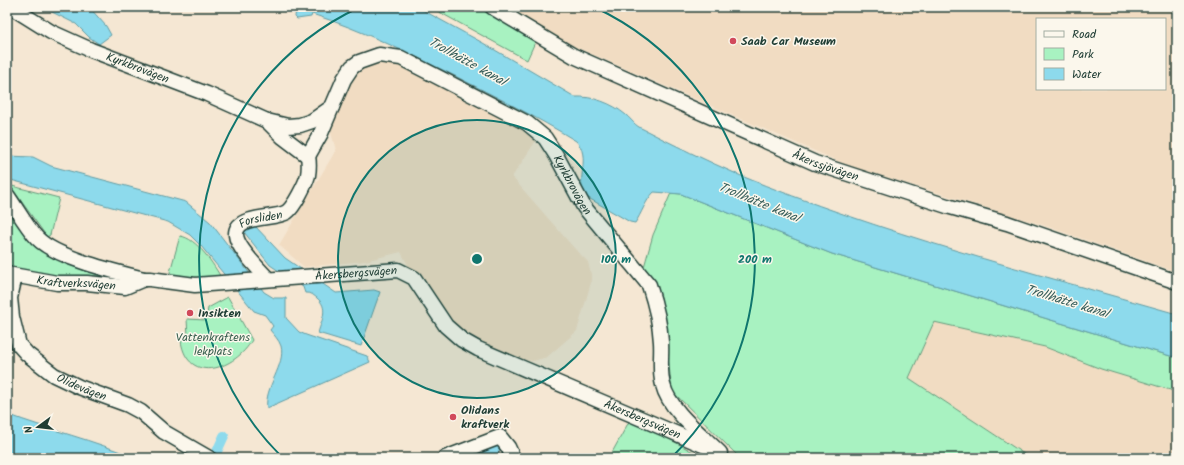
<svg xmlns="http://www.w3.org/2000/svg" width="1184" height="465" font-family="Kalam,sans-serif">
<rect width="100%" height="100%" fill="#f5e7d3"/>
<filter id="ink" filterUnits="userSpaceOnUse"><feTurbulence type="fractalNoise" baseFrequency=".025" numOctaves="2"/><feDisplacementMap in="SourceGraphic" scale="8" xChannelSelector="R" yChannelSelector="G"/><feConvolveMatrix kernelMatrix="1 2 1 2 8 2 1 2 1" color-interpolation-filters="sRGB"/></filter>
<g filter="url(#ink)">
<!-- built -->
<g fill="#f1dcc2" fill-rule="evenodd">
<path d="M508 7H1177V272L1043 225 847 165 562 41ZM1037 19H1165V89H1037Z"/>
<polygon points="389,58 516,122 537,139 512,177 574,248 588,262 592,279 577,331 547,357 533,361 515,359 463,332 446,315 410,269 401,252 365,261 304,267 279,245 336,150 328,123 358,67"/>
<polygon points="934,322 1045,347 1101,369 1177,392 1177,458 1030,458 909,378"/>
</g>
<!-- green -->
<g fill="#a8f2c1" stroke="#64987a">
<polygon points="430,7 479,7 536,40 527,60"/>
<polygon points="12,186 59,198 50,235 47,237 11,187"/>
<polygon points="671,193 681,194 832,254 1177,358 1177,392 1101,369 1045,347 934,322 909,378 1030,458 740,458 672,391 661,298 644,267 653,235"/>
<polygon points="7,211 32,241 56,259 122,280 49,278 7,267"/>
<path d="M180 236C197 238 214 265 222 279L206 280 171 276 170 272Z"/>
<path d="M228 297 252 340C236 369 188 386 181 341L188 336 187 319 206 320 208 308Z"/>
<polygon points="631,418 704,458 609,458"/>
</g>
<!-- water -->
<g fill="#8ddaec" stroke="#619ba2">
<polygon points="42,7 89,7 106,26 111,35 99,44 89,37 76,24"/>
<path d="M294 7H417L483 43 575 97C592 96 612 103 626 115 632 120 635 126 643 129 674 145 707 161 739 175 881 233 1030 272 1177 314V358L832 254 681 194 654 192C645 201 642 213 635 223L630 222 585 196C575 179 592 157 576 141 537 117 496 97 455 76 408 53 362 30 312 14L311 17 297 19 295 17 296 8Z"/>
<path d="M7 156 33 157 51 166 186 202 210 222 264 292 274 298H286V318L299 332 306 335 367 356 370 362 267 408C264 387 286 365 281 346 279 340 274 335 270 330L273 326 265 315 254 311 201 246 190 235 168 222 7 179Z"/>
<path d="M249 226H255L285 258 336 293 374 290 380 292 361 346 318 333C322 319 329 308 317 298 312 294 311 293 305 293L303 287 270 265 244 232Z"/>
<path d="M7 414C49 430 94 440 135 458L7 457Z"/>
<polygon points="497,440 497,446 501,447 498,453 500,458 461,458"/>
</g>
<g fill="none" stroke-linecap="round" stroke-linejoin="round">
<!-- canal -->
<polyline stroke="#8ddaec" stroke-width="10" points="214,458 224,436"/>
<defs>
<g id="minor">
<path id="s1" d="M11 7 51 32 91 50 207 94 267 121 288 126 300 125 312 121 332 107 344 79 352 67 359 62 379 55 401 58 527 123 545 138 556 155 584 207 649 285C655 303 660 322 661 342 662 356 659 371 663 385 669 410 702 435 720 453"/>
<path id="s2" d="M492 7 574 56 815 163 947 206 1007 223 1177 282"/>
<polyline points="267,121 283,137 308,156 321,133 332,107"/>
<path id="s3" d="M7 195C17 209 25 225 37 238 56 258 117 272 144 279H150L195 285 398 270 414 278 446 326 462 340 478 349 710 448"/>
<path id="s4" d="M7 274 57 283H87L125 287 144 279"/>
<path id="s5" d="M15 276 10 298 12 317 19 345 27 354 54 375 79 387 128 405 141 412 164 432 209 458"/>
<path id="s6" d="M268 279C259 269 237 248 236 235 235 214 274 220 287 212 294 207 306 183 308 175 309 169 309 162 308 156"/>
<polyline points="445,458 500,437 508,447 513,458"/>
</g>
</defs>
<!-- minor casing -->
<use href="#minor" stroke="#1f3d34" stroke-width="17"/>
<!-- minor -->
<use href="#minor" stroke="#fbf7ec" stroke-width="14"/>
</g>
</g>
<!-- distance rings -->
<circle cx="477" cy="259" r="139" fill="#0f766e" fill-opacity=".12"/>
<g fill="none" stroke="#0f766e" stroke-width="2">
<circle cx="477" cy="259" r="139"/>
<path d="M282 457A278 278 0 0 1 360 7M594 7A278 278 0 0 1 672 457"/>
</g>
<!-- markers -->
<g fill="#d1495b" stroke="#fbf7ec" stroke-width="1.5">
<circle cx="733" cy="41" r="4"/>
<circle cx="190" cy="313" r="4"/>
<circle cx="453" cy="417" r="4"/>
</g>
<g text-anchor="middle" dominant-baseline="central" stroke-width="3" stroke-linejoin="round" paint-order="stroke">
<!-- poi labels -->
<g font-size="12" font-weight="bold" fill="#1f3d34" stroke="#fbf7ec" text-anchor="start">
<text x="741" y="41">Saab Car Museum</text>
<text x="198" y="313">Insikten</text>
<text x="461" y="410">Olidans<tspan x="461" dy="14">kraftverk</tspan></text>
</g>
<!-- street labels -->
<g font-size="12" fill="#1f3d34" stroke="#fbf7ec">
<text stroke="none"><textPath href="#s1" startOffset="141">Kyrkbrovägen</textPath></text>
<text stroke="none"><textPath href="#s2" startOffset="370">Åkerssjövägen</textPath></text>
<text stroke="none"><textPath href="#s1" startOffset="668">Kyrkbrovägen</textPath></text>
<text stroke="none"><textPath href="#s6" startOffset="88">Forsliden</textPath></text>
<text stroke="none"><textPath href="#s3" startOffset="381">Åkersbergsvägen</textPath></text>
<text stroke="none"><textPath href="#s4" startOffset="70">Kraftverksvägen</textPath></text>
<text stroke="none"><textPath href="#s5" startOffset="147">Olidevägen</textPath></text>
<text stroke="none"><textPath href="#s3" startOffset="717">Åkersbergsvägen</textPath></text>
</g>
<!-- park labels -->
<g font-size="12" fill="#3a6150" stroke="#fbf7ec">
<text x="213" y="337">Vattenkraftens<tspan x="213" dy="14">lekplats</tspan></text>
</g>
<!-- water labels -->
<g font-size="13" font-style="italic" fill="#355c59" stroke="#fbf7ec">
<text transform="translate(467 62) rotate(29)">Trollhätte kanal</text>
<text transform="translate(759 203) rotate(22)">Trollhätte kanal</text>
<text transform="translate(1067 302) rotate(17)">Trollhätte kanal</text>
</g>
</g>
<circle cx="477" cy="259" r="6" fill="#0f766e" stroke="#fbf7ec" stroke-width="2"/>
<g font-size="12" text-anchor="middle" font-weight="bold" fill="#0f766e" stroke="#fbf7ec" stroke-width="3" stroke-linejoin="round" paint-order="stroke">
<text x="616" y="263">100 m</text>
<text x="755" y="263">200 m</text>
</g>
<!-- margin -->
<rect width="1184" height="465" fill="none" stroke="#fbf7ec" stroke-width="24"/>
<rect x="12" y="12" width="1160" height="441" fill="none" stroke="#1f3d34" stroke-width="1.5" filter="url(#ink)"/>
<!-- legend -->
<rect x="1036" y="18" width="130" height="72" fill="#fbf7ec" stroke="#a3ada2"/>
<rect x="1044" y="31" width="20" height="6" fill="#fbf7ec" stroke="#a3ada2"/>
<text x="1072" y="38" font-size="12" fill="#1f3d34">Road</text>
<rect x="1044" y="48" width="20" height="12" fill="#a8f2c1" stroke="#a3ada2"/>
<text x="1072" y="58" font-size="12" fill="#1f3d34">Park</text>
<rect x="1044" y="68" width="20" height="12" fill="#8ddaec" stroke="#a3ada2"/>
<text x="1072" y="78" font-size="12" fill="#1f3d34">Water</text>
<!-- north arrow -->
<g transform="translate(38 427) rotate(255)" stroke="#fbf7ec" stroke-width="3" paint-order="stroke">
<path d="M0-3L7 15L0 10L-7 15Z" fill="#1f3d34"/>
<text y="-6" font-size="11" font-weight="bold" text-anchor="middle" fill="#1f3d34">N</text>
</g>
</svg>
